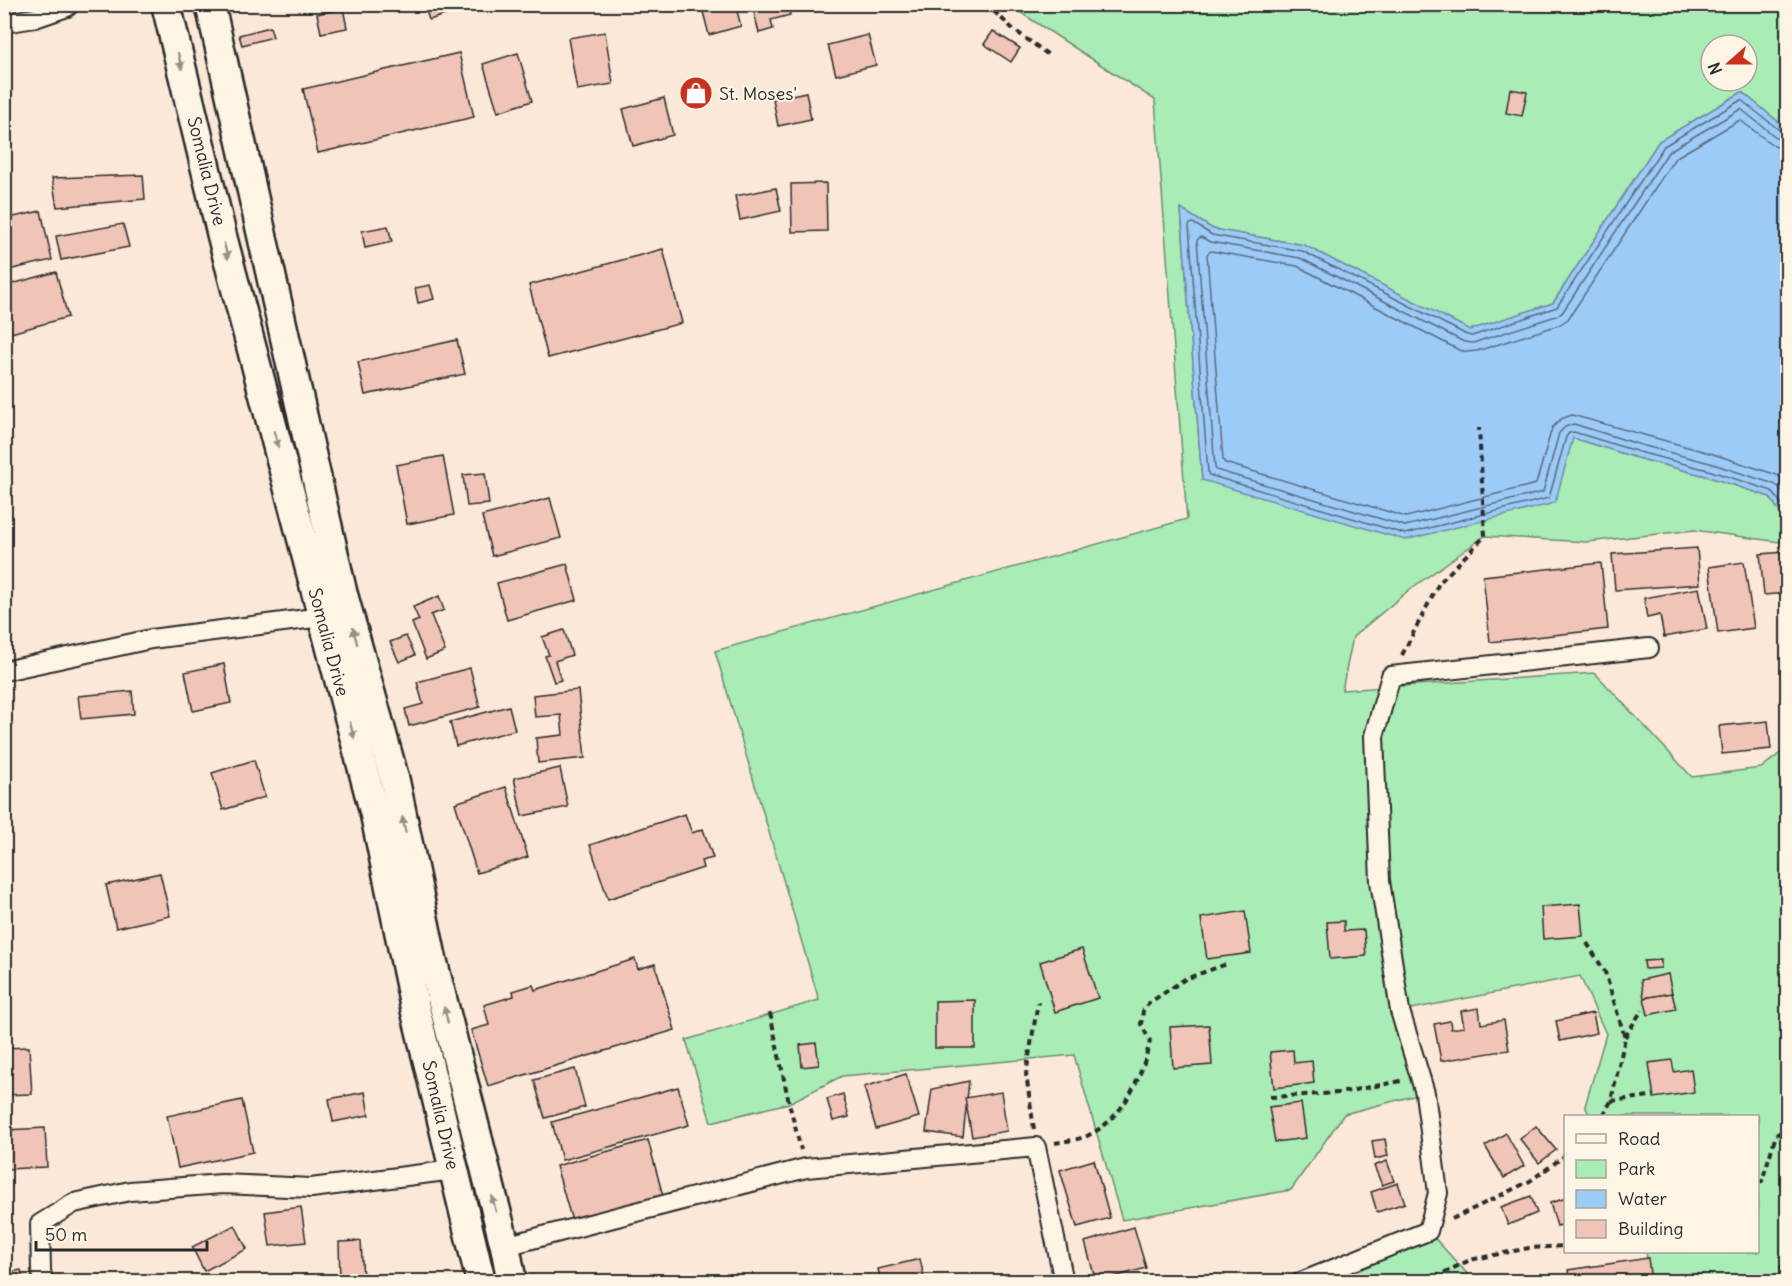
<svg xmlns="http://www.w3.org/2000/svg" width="1792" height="1286" font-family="Delius,sans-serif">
<rect width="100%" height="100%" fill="#fbe8d9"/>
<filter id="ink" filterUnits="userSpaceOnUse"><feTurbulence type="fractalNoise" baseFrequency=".0167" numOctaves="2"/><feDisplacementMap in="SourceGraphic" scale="12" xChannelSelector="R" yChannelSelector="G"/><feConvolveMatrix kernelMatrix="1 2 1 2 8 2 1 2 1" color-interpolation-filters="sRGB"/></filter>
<g filter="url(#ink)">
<!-- green -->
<g fill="#a9ecb6" stroke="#6a8c70" stroke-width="1.5" fill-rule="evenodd">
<path d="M1009 5H1787V129L1742 92 1659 141 1553 303 1470 330 1304 245 1213 229 1181 210 1202 480 1572 437 1637 458 1706 476 1770 497 1787 524V543L1694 530 1587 542 1485 536 1409 590 1353 637 1342 690 1595 673 1692 777 1761 768 1787 748V1273L1747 1281H1650L1646 1252H1758V1116H1590L1585 1106 1606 1034 1580 976 1401 1011 1425 1093 1344 1114 1291 1190 1122 1220 1074 1055 842 1076 789 1103 711 1122 686 1040 819 1000 715 651 1187 519 1155 100ZM1711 45H1747V81H1711Z"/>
<polygon points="1428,1231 1474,1281 1301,1282"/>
</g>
<!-- water -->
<polygon fill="#9dcbf8" stroke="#6f8ba6" stroke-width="1.5" points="1742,92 1787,129 1787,524 1770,497 1706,476 1637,458 1573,438 1555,503 1405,540 1202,480 1181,209 1213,229 1304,245 1470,330 1553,303 1659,141"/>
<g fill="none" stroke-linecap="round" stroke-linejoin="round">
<!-- shore -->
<g stroke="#596b7d" stroke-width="1.5">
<polyline points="1788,133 1782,132 1741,100 1664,146 1557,307 1472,336 1467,335 1302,251 1212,235 1193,223 1190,224 1189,226 1208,473 1209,475 1405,534 1549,498 1566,437 1569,433 1574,432 1639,452 1708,470 1772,491 1788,513"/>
<polyline points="1788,141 1777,138 1741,109 1669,151 1562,313 1556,316 1473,343 1464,342 1300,258 1210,242 1201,237 1197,240 1215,467 1216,470 1405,526 1543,492 1559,433 1565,427 1574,424 1641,445 1710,463 1774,484 1780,488 1788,499"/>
<polyline points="1788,150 1774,146 1740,120 1675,158 1568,319 1559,325 1477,351 1467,352 1459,350 1297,266 1211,251 1207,254 1223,460 1225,463 1406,517 1536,484 1552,428 1561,419 1572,415 1713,454 1777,475 1788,483"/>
</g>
</g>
<!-- building -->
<g fill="#f0c4b7" stroke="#2b2b2b" stroke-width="1.5">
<polygon points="424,4 452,4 454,12 429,20"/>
<polygon points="701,4 735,4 741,26 709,35"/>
<polygon points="752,4 788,4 790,15 771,20 773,29 759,33"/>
<polygon points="343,8 347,28 321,33 317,14"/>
<polygon points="270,27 273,37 242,45 239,35"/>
<polygon points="993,31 1020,48 1011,62 984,44"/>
<polygon points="605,32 613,84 577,90 568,38"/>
<polygon points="868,35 876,65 836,75 828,45"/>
<polygon points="459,53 474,117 318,153 303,89"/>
<polygon points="518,53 532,101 498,112 483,64"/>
<polygon points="1510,89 1527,92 1522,116 1506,113"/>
<polygon points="806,92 811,119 778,126 773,99"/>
<polygon points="664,98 673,135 633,146 623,109"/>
<polygon points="143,175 145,199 57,207 52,178"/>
<polygon points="826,183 827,231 792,232 791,184"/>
<polygon points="776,188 781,211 740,220 735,196"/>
<polygon points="41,211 52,260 4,271 4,219"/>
<polygon points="123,224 129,247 61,260 56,236"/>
<polygon points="388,226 392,242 365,248 362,231"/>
<polygon points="663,249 682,323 548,358 529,285"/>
<polygon points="56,272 68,317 4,335 4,286"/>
<polygon points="430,285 434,299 418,303 415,288"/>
<polygon points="457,340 465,374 365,395 358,362"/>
<polygon points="443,456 454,515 407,524 396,465"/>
<polygon points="485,473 489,504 467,506 463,475"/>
<polygon points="550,498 561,538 492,556 482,516"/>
<polygon points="1697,548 1700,584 1615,590 1612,554"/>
<polygon points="1788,552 1788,593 1764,595 1760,554"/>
<polygon points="1744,562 1754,628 1718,633 1709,567"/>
<polygon points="1601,563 1608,629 1490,642 1483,576"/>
<polygon points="567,564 577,600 507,620 497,583"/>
<polygon points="1699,588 1707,629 1664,637 1660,615 1647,618 1644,598"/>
<polygon points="439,596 444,610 431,615 445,651 426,659 412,623 419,620 413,607"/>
<polygon points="564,630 572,655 555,661 561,680 554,682 545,656 549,655 542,637"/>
<polygon points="406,636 415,655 399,662 390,642"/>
<polygon points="224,664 231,703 193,711 185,672"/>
<polygon points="470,668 480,707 409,726 405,709 423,704 417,682"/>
<polygon points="578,690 585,758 538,763 536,738 563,735 561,715 535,717 533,695"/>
<polygon points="132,691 134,714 81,719 78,696"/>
<polygon points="509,706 515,730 456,746 450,722"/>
<polygon points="1768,721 1771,749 1722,754 1719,726"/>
<polygon points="254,760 265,797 223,810 212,773"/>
<polygon points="560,768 568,807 522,816 514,778"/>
<polygon points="506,787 528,857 477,873 455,803"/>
<polygon points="685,814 692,833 703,829 713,858 701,861 703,868 608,899 590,845"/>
<polygon points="160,873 170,916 116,928 106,885"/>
<polygon points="1580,904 1583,936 1543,939 1541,907"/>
<polygon points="1245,911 1251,953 1207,959 1201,918"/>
<polygon points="1344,921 1344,931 1364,930 1366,956 1330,959 1327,922"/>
<polygon points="1082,949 1098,998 1055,1012 1040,962"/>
<polygon points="635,959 638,969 655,964 675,1030 488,1086 471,1030 489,1025 484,1005 514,996 513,991 533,985 535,990"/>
<polygon points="1661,960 1661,968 1645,969 1644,961"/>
<polygon points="1668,974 1672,993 1644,998 1641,980"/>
<polygon points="1672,993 1676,1009 1648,1015 1644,998"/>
<polygon points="975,1000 975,1048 935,1048 935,1001"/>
<polygon points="1479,1008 1481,1024 1504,1020 1509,1050 1441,1061 1434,1024 1450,1021 1451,1029 1464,1027 1461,1011"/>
<polygon points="1593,1013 1597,1033 1560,1041 1556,1021"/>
<polygon points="1209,1025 1212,1065 1173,1068 1170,1027"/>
<polygon points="816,1043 819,1065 802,1067 800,1045"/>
<polygon points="29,1047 32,1094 4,1095 4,1048"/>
<polygon points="1293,1050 1294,1063 1312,1061 1314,1083 1274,1088 1270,1052"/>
<polygon points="1672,1060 1674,1072 1691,1069 1694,1092 1654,1098 1649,1063"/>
<polygon points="575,1069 585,1107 545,1118 534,1080"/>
<polygon points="906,1074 919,1117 876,1129 864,1087"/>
<polygon points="969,1081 963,1137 926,1132 932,1089"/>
<polygon points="678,1087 689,1125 562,1160 552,1122"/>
<polygon points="365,1092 369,1115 333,1122 329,1099"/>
<polygon points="1001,1092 1007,1131 972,1137 965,1098"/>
<polygon points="843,1094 849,1117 833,1121 827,1099"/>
<polygon points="242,1100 253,1152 178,1168 167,1116"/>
<polygon points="1301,1103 1306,1138 1275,1142 1269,1107"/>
<polygon points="1536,1126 1556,1150 1539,1163 1520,1139"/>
<polygon points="45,1128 47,1167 7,1169 5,1130"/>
<polygon points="1506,1133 1524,1166 1504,1178 1485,1146"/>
<polygon points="1385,1139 1388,1156 1375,1159 1372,1141"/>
<polygon points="648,1140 663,1196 572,1221 556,1166"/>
<polygon points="1094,1160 1110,1218 1077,1227 1060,1170"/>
<polygon points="1387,1161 1394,1181 1382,1185 1374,1166"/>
<polygon points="1398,1183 1405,1203 1377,1212 1371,1192"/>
<polygon points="1531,1196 1537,1213 1508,1225 1501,1207"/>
<polygon points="1566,1198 1566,1224 1557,1226 1550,1203"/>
<polygon points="301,1207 306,1242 270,1246 265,1212"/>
<polygon points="235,1225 247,1249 204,1271 192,1247"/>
<polygon points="1134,1227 1146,1268 1096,1282 1085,1242"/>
<polygon points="361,1241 363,1280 340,1281 339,1242"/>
<polygon points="1648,1258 1651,1282 1570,1282 1568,1270"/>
<polygon points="920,1259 925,1282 881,1282 878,1269"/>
<polygon points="1788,1265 1788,1282 1783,1282 1780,1266"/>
<polygon points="21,1270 23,1282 4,1282 4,1273"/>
<polygon points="708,1275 710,1282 681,1282"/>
</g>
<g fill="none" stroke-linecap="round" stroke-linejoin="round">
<defs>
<g id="street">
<polyline points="4,23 35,18 67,7 70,4"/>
<polyline points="4,671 151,639 322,617"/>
<polyline points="505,1246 806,1168 1036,1147 1064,1282"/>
<polyline points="43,1282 41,1270 40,1224 74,1203 130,1191 222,1184 311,1188 454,1170"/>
<polyline points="1301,1282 1428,1231 1438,1193 1425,1093 1400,1011 1380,881 1374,736 1391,676 1649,648"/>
</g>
<g id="primary">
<polyline points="166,4 222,236 375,815 415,1008 481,1282"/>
<polyline points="210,4 342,591 395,781 432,959 505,1246 512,1282"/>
</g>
</defs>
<!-- street casing -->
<use href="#street" stroke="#2b2b2b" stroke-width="22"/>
<!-- primary casing -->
<use href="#primary" stroke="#2b2b2b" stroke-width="33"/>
<!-- path -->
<g stroke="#2b2b2b" stroke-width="4" stroke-dasharray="6 4.5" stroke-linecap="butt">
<polyline points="986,4 1013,29 1050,56"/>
<polyline points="1402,655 1439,583 1485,536 1479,428"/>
<polyline points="1587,943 1605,972 1625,1038 1611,1101 1603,1116"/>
<polyline points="770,1013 789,1103 801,1150"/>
<polyline points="1625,1037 1642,1010"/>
<polyline points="1270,1097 1339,1093 1401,1081"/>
<polyline points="1611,1101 1651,1096"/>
<polyline points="1034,1129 1026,1074 1038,1002"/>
<path d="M1055 1143C1065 1141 1078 1140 1087 1136 1124 1118 1141 1079 1150 1041L1141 1024 1143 1011 1149 1003 1185 979 1227 964"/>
<polyline points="1758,1182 1762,1181 1776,1135 1788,1128"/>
<polyline points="1452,1219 1530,1181 1566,1155"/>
<polyline points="1425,1282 1470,1260 1529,1248 1566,1246"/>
</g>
<!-- street -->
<use href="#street" stroke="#fcf5e5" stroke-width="18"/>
<!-- primary -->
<use href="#primary" stroke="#fcf5e5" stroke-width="28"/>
</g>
<!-- one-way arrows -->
<defs><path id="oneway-solid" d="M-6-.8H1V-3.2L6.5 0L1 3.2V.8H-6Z" transform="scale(1.5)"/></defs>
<g fill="#949088">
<use href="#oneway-solid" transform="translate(180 61) rotate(76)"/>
<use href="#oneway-solid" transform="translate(226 251) rotate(75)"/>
<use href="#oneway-solid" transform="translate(276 439) rotate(75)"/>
<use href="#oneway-solid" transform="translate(355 636) rotate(-105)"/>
<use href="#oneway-solid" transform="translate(352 730) rotate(75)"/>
<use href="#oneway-solid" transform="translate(404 825) rotate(-102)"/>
<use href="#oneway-solid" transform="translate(446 1015) rotate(-104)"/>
<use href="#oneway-solid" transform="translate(494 1204) rotate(-104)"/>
</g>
</g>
<!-- icons -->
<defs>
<symbol id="shop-disc" viewBox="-11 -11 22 22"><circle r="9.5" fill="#c8321e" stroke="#fcf5e5"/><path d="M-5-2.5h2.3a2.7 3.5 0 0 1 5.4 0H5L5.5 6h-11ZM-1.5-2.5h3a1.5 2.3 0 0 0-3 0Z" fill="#fff"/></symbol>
</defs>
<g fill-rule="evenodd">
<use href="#shop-disc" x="677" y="74" width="38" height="38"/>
</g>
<g text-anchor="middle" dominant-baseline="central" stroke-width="4.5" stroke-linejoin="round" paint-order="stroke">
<!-- poi labels -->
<g font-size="18" fill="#2b2b2b" stroke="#fcf5e5" text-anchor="start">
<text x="719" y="93">St. Moses'</text>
</g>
<!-- street labels -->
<g font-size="18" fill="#2b2b2b" stroke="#fcf5e5">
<text transform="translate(207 171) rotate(76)">Somalia Drive</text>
<text transform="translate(329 642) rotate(75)">Somalia Drive</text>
<text transform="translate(441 1115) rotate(77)">Somalia Drive</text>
</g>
</g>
<!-- margin -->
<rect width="1792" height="1286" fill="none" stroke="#fcf5e5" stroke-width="24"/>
<rect x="12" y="12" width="1768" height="1262" fill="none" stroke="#2b2b2b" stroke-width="2" filter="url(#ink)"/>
<!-- legend -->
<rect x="1564" y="1115" width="195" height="138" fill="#fcf5e5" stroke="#a8a49b" stroke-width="1.5"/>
<rect x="1576" y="1134" width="30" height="9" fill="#fcf5e5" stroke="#a8a49b" stroke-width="1.5"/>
<text x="1618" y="1145" font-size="18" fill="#2b2b2b">Road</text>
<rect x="1576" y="1160" width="30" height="18" fill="#a9ecb6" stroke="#a8a49b" stroke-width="1.5"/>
<text x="1618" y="1175" font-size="18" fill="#2b2b2b">Park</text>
<rect x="1576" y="1190" width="30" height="18" fill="#9dcbf8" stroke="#a8a49b" stroke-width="1.5"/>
<text x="1618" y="1205" font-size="18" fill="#2b2b2b">Water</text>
<rect x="1576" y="1220" width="30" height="18" fill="#f0c4b7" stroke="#a8a49b" stroke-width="1.5"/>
<text x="1618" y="1235" font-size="18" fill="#2b2b2b">Building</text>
<!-- north arrow -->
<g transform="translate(1729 63) rotate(249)"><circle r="28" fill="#fcf5e5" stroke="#a8a49b" stroke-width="1.5"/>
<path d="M0-4.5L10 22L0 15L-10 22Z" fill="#c8321e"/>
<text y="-9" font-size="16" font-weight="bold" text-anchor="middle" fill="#2b2b2b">N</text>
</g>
<!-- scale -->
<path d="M36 1241v9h171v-9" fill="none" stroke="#2b2b2b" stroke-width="3"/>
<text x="45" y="1241" font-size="18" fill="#2b2b2b" stroke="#fcf5e5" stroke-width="4.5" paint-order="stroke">50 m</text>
</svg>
